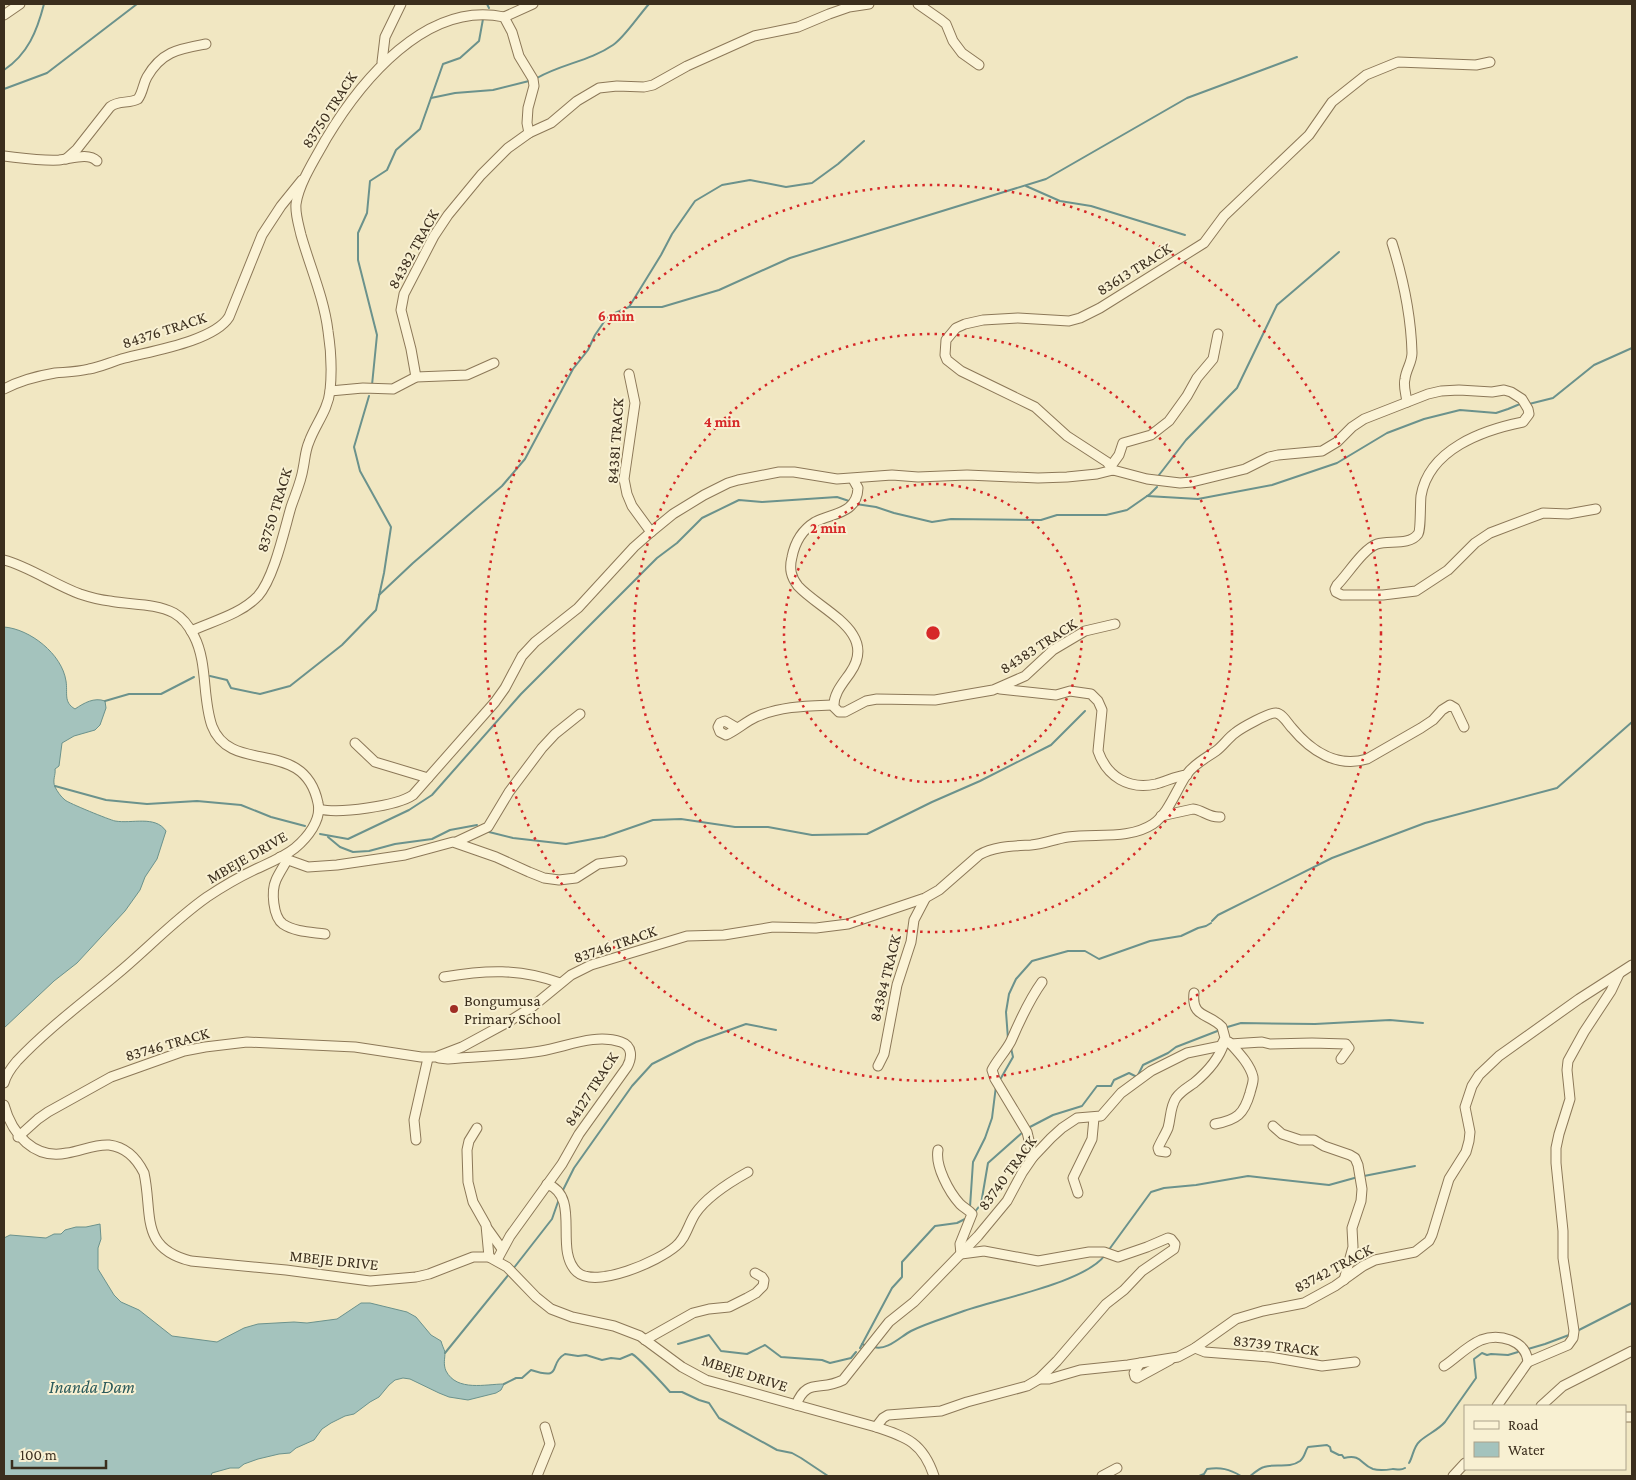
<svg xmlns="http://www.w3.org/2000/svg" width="1636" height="1480" font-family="'Crimson Pro',serif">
<rect width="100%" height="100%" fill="#f1e7c2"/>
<!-- water -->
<g fill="#a4c3bd" stroke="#6b928c">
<path d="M4 627C30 629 62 654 66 681 68 693 63 702 75 709 84 703 94 697 105 701L106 708 100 725 95 730 74 736 62 743 59 766 55 769C56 775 52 780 55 787 57 791 61 797 65 800 68 803 110 820 115 821 132 824 155 815 166 831L157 859 145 877 140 890 125 911 77 963 54 981 4 1028Z"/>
<path d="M100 1224 101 1239 98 1248V1269L114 1295 121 1302 139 1310 172 1336 217 1342 244 1328 258 1324 294 1322 307 1323 337 1319 361 1303H370L407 1312 416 1317 431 1335 441 1341C442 1345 444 1349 445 1352 445 1359 443 1364 446 1371 457 1392 486 1384 504 1384L501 1390 496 1393 468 1400 449 1397 439 1393 410 1379 403 1378 395 1380 389 1385 379 1397 370 1402 354 1414 345 1416 331 1423 322 1429 314 1440 296 1448 290 1453 279 1454 258 1459 244 1464 239 1468H230L212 1473 211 1476H4V1238L10 1235 46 1238 54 1234H61L65 1230 76 1227H86Z"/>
</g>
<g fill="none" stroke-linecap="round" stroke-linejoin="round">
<!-- stream -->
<g stroke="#6b928c" stroke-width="2">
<polyline points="487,4 489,8"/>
<path d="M4 70C28 54 37 31 44 4"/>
<path d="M537 78C561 64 590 61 613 45 624 38 639 15 649 4"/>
<polyline points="4,89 47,73 137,4"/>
<polyline points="431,98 455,93 493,90 529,81"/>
<polyline points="1026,186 1060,201 1091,206 1185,235"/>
<polyline points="629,307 661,255 672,234 695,201 722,185 750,180 786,187 812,183 838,164 864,141"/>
<polyline points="372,385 377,335 358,260 358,233 367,213 370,181 387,170 396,150 420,129 443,64 460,58 479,41 483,19"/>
<polyline points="1529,404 1553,398 1594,365 1632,348"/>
<polyline points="1159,475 1186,440 1237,388 1277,305 1339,252"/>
<polyline points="1147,496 1198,499 1272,485 1337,463 1387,433 1424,419 1460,410 1496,413 1508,409 1520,404"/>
<polyline points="856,504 876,507 894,513 932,522 951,519 1041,520 1057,515 1106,515 1127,510 1150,494 1157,487"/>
<polyline points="379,595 413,563 502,486 525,459 573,369 588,350 595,335 608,316 629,307 662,307 719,290 790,258 1046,179 1187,98 1297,57"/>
<polyline points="210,676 227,680 231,688 260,694 290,686 342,645 376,610 384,573 391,527 360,471 354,447 369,396"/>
<polyline points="105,701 129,694 161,694 194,677"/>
<polyline points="55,786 106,800 147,804 197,801 241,805 271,817 305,826"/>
<polyline points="485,831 513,838 566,844 604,837 653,820 681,819 735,827 768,827 812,835 867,834 932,802 980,781 1051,745 1085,711"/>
<polyline points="320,834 348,839 409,810 432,795 521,694 657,558 677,543 702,518 739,500 762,502 837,497 849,501"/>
<polyline points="328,837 340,847 353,852 369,851 395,844 432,839 450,830 477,825"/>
<polyline points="1212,921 1218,915 1332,858 1425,823 1557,788 1632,722"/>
<polyline points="1224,1028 1241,1023 1315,1024 1390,1020 1423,1023"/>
<polyline points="1008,1039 1006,1012 1009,994 1016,979 1032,961 1068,951 1085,951 1099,959 1150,941 1181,936 1198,928 1206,926 1211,923"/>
<polyline points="1001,1078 1013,1057 1011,1048"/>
<polyline points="1028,1128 1053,1115 1082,1106 1097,1086 1111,1086 1114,1080 1129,1073 1137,1077 1143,1065 1168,1053 1176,1047 1220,1030"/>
<polyline points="1364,1176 1415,1166"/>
<polyline points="562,1192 574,1168 632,1086 652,1064 696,1042 746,1024 776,1030"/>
<polyline points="970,1207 973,1162 985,1138 992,1118 996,1086"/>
<polyline points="974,1213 981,1204 988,1163 1023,1132"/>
<polyline points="1108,1251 1151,1192 1164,1188 1196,1185 1248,1176 1329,1185 1358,1177"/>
<polyline points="513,1269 552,1219 559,1199"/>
<polyline points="1577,1331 1632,1303"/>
<polyline points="678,1344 709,1335 721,1351 747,1354 765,1345 781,1357 822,1360 830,1363 851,1358 856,1352"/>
<polyline points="862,1344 867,1346"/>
<path d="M874 1347C887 1351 900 1337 911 1331 927 1323 945 1318 961 1312 996 1299 1085 1283 1105 1255"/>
<polyline points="860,1348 892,1288 902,1277 902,1262 935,1226 957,1223 967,1218"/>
<polyline points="1528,1349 1545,1344 1569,1335"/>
<polyline points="445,1353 510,1273"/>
<path d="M504 1384 516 1378H522L531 1370C565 1381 547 1364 565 1354L578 1356 586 1355 602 1360 611 1358 620 1359 632 1354C638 1357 664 1385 670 1392H682L699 1400 709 1403 719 1418 777 1450 792 1453 801 1458 828 1476"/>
<path d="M1409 1463C1413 1457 1413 1447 1420 1441 1428 1434 1438 1430 1445 1422L1476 1378 1474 1359 1482 1353 1487 1355 1491 1354 1508 1355 1518 1352"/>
<path d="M1199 1476 1204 1474 1207 1469C1221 1467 1229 1469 1241 1476"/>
<path d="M1250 1476C1254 1473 1260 1468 1264 1467 1276 1463 1289 1469 1300 1461 1305 1457 1305 1451 1308 1447L1327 1445 1330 1447 1331 1451 1339 1455H1342L1344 1458C1362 1454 1360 1464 1373 1469 1380 1471 1386 1470 1393 1469 1399 1469 1400 1471 1405 1468"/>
</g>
<defs>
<g id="minor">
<polyline points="918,4 941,20 946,24 953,41 962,53 979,65"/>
<polyline points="4,15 20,4"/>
<polyline points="504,17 533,4"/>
<polyline points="382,62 385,37 401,4"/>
<path d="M4 156C22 158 41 161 59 160 71 159 88 152 97 161"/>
<path d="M66 159 77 149 110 107C118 100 129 104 138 99 143 92 143 84 147 77 162 51 179 49 206 44"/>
<path d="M1392 243C1403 278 1411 315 1412 353 1412 363 1406 369 1405 379 1403 386 1406 394 1407 402"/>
<polyline points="629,374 635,403 624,479 627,494 632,506 651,532"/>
<polyline points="416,377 411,349 401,310 404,294 434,236 448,215 481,175 508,148 529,133"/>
<path d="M4 389C19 381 37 376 55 373 66 372 77 372 89 369 101 367 113 361 125 358 152 351 214 341 229 317L262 235 281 206 302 180"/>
<polyline points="330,391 363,388 393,389 416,377 467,375 494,363"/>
<polyline points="1111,466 1119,455 1123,443 1151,435 1169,421 1187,396 1197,378 1213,359 1218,334"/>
<polyline points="1113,470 1107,462 1067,436 1035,407 961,371 947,360 945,355 946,340 956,328 965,324 983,320 1018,318 1069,321 1080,318 1100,308 1204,243 1224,216 1309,135 1332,102 1366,75 1398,62 1476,65 1490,62"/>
<path d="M853 479 858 488C857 514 832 513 815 522 802 530 795 542 792 557 789 569 791 577 798 586 821 611 879 632 850 673 843 683 833 694 834 707L839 712H845L866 701 877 699 935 700 993 690 1025 676 1053 650 1085 631 1115 624"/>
<path d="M4 560C28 566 55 585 80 594 89 597 100 600 110 601 131 605 155 603 174 613 183 618 190 628 194 636 208 663 202 698 212 726 231 776 304 736 318 803 322 820 307 838 295 848 284 857 269 863 256 869 239 877 222 887 207 897 177 918 151 945 123 969 88 999 49 1027 17 1061 11 1068 6 1075 4 1083"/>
<path d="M191 631C213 621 241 614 258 596 274 578 284 531 291 507 295 495 301 482 303 469 305 460 305 451 309 442 315 425 328 410 330 391 332 372 331 350 328 331 324 298 310 267 301 235 299 226 295 214 296 204 299 183 316 157 326 139 360 82 426 0 504 17L512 32 519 56 533 79 534 86 528 108 527 123 529 133 551 123 577 101 599 88 617 86 644 87 653 85 687 66 754 36 798 27 829 14 849 7 869 4"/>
<path d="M1000 689 1056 695 1070 691 1091 694 1098 701 1102 710 1098 751C1107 777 1129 790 1156 784 1167 781 1176 776 1187 775"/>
<path d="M737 728 725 721 720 723 718 727 720 732 726 735C737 730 745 722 756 717 781 706 807 706 833 705"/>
<polyline points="355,743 375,762 428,778"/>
<path d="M319 809C339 814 397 806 413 795L495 702 505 688 522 656 535 642 578 608 634 547 651 532 673 514 704 495 728 483 738 480 779 472H794L837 479 892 475 918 477 967 475 1038 478 1067 477 1097 474 1113 470 1147 479 1180 483 1192 482 1245 469 1269 457 1278 455 1322 451 1337 442 1352 427 1364 419 1428 394 1441 391 1459 390 1492 392 1504 390 1511 392 1522 399 1528 409 1529 414 1523 422C1483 430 1429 449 1421 496 1420 505 1421 530 1418 534 1409 546 1389 540 1377 544 1363 549 1348 574 1337 585L1335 589 1336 592 1342 595H1383L1416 591 1448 570 1475 543 1490 533 1543 513 1568 514 1596 509"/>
<path d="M1161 816 1193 809C1203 810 1209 818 1220 817"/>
<polyline points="456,842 488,827 509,792 542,748 555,734 580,714"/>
<polyline points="280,857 308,867 337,865 405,855 453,842 496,857 529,872 544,878 559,880 576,878 598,864 622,861"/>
<path d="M287 860C284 866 279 873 276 880 271 891 273 917 283 924 295 932 311 932 325 934"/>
<path d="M444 977C485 970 520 968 560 983"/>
<polyline points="1230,1044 1262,1042 1270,1044 1312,1043 1346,1044 1349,1048 1341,1059"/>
<path d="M439 1058 448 1059C479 1056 510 1056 541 1051 566 1047 595 1033 621 1042 633 1046 632 1058 627 1067L579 1134 562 1164 510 1236 497 1260"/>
<polyline points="878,1066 884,1054 897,985 911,942 914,920 925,899"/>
<path d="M4 1105C12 1134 34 1160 67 1153 81 1151 95 1144 109 1145 126 1147 137 1159 144 1173 153 1214 139 1248 191 1261L286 1270 370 1281 416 1277 429 1274 473 1257H489L507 1267 536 1297 551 1309 572 1317 614 1326 640 1336 682 1367 706 1380 876 1427C907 1437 923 1443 934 1476"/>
<path d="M1215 1124C1237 1120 1244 1114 1250 1093 1251 1088 1254 1082 1253 1077 1250 1064 1238 1052 1229 1042"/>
<polyline points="1273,1126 1282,1134 1300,1140 1314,1140 1324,1146 1350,1155 1355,1158 1358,1165 1362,1189 1361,1201 1352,1228 1353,1247 1344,1280"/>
<polyline points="477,1128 469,1141 467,1150 468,1182 473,1202 486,1225 489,1257"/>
<path d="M18 1137 38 1119 48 1112 111 1077 184 1051 205 1047 247 1042 355 1047 421 1057H436L462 1047 508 1022 532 1007 571 975 591 965 687 936 724 935 773 927 816 928 848 924 925 898 939 890 979 855C994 846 1014 846 1031 845 1043 844 1055 839 1068 837 1095 833 1129 840 1153 824 1169 813 1176 790 1187 774 1194 764 1206 758 1216 751 1223 746 1228 738 1235 733 1241 728 1270 712 1276 713 1283 714 1288 724 1292 728 1311 751 1337 768 1367 759L1421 728 1433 720 1442 710 1450 705 1455 708 1464 727"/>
<polyline points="416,1140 414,1120 428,1058"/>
<path d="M938 1150C935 1166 949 1192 960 1204 964 1208 969 1210 972 1214L960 1244 961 1254 984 1251 1038 1261 1089 1252H1104L1118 1257 1147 1247 1168 1238 1171 1239 1175 1244 1174 1249 1142 1271 1124 1290 1106 1304 1057 1361 1039 1379"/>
<path d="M1166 1152 1159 1151 1158 1148C1161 1141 1165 1135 1168 1128 1171 1117 1170 1107 1176 1098 1181 1091 1187 1088 1194 1083 1206 1073 1219 1059 1224 1043"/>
<path d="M1033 1157 1027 1132 995 1079 992 1070C997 1060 1006 1051 1011 1041 1020 1020 1029 1000 1042 982"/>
<path d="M547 1184C582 1197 553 1250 577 1272 596 1289 659 1261 676 1246 686 1238 688 1225 695 1214 707 1196 730 1182 748 1172"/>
<polyline points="1078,1193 1073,1178 1092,1139 1094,1118"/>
<polyline points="487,1228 502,1249"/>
<polyline points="645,1340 693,1313 709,1309 729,1307 747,1298 756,1293 763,1286 764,1280 762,1277 755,1273"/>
<polyline points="1195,1348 1205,1352 1270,1357 1322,1366 1355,1362"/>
<polyline points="1528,1362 1568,1345 1573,1338 1574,1331 1563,1258 1563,1231 1556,1163 1556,1148 1559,1134 1570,1099 1567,1070 1568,1061 1584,1032 1611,991 1619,974"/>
<polyline points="1140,1363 1134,1373 1135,1377 1137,1378 1170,1360"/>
<path d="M1444 1366C1456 1358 1467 1346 1481 1340 1499 1333 1526 1340 1528 1362L1497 1406"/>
<path d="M796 1405C807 1377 820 1392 843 1380L889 1322 914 1302 978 1236 1007 1201 1022 1173 1033 1157 1051 1138 1062 1128 1077 1118 1101 1116 1121 1093 1151 1071 1187 1053 1221 1046 1225 1038 1222 1027C1209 1013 1191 1018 1194 993"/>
<polyline points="1541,1406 1563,1386 1632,1351"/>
<polyline points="1625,1417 1632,1417"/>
<polyline points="876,1427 883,1418 888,1415 941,1411 967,1402 1027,1386 1039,1379 1049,1379 1080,1370 1128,1365 1178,1357 1195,1348 1236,1319 1263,1311 1304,1303 1335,1286 1363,1266 1375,1260 1415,1252 1429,1241 1432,1235 1449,1179 1466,1152 1469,1141 1470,1132 1465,1107 1472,1086 1479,1075 1499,1056 1579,999 1632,965"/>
<polyline points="537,1476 550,1444 545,1427"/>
<polyline points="1102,1476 1117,1468"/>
<polyline points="1453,1476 1465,1463"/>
</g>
</defs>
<!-- minor casing -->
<use href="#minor" stroke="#8c7858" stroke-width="11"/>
<!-- minor -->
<use href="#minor" stroke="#fbf3d6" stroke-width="9"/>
</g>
<!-- distance rings -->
<g fill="none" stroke="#d62828" stroke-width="2.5" stroke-dasharray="2.5 5">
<circle cx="933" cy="633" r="149"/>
<circle cx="933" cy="633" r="299"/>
<circle cx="933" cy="633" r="448"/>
</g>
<!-- markers -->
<circle fill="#9f2e24" stroke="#f8f0d2" stroke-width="2" cx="454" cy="1009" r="5"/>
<g text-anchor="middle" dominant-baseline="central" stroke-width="4" stroke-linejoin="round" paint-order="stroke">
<!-- street labels -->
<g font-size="16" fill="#3b2e1d" stroke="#f8f0d2">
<text transform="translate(329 110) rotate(-57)">83750 TRACK</text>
<text transform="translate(413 249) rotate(-61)">84382 TRACK</text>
<text transform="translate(1134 269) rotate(-32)">83613 TRACK</text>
<text transform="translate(164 330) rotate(-18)">84376 TRACK</text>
<text transform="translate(615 441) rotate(-86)">84381 TRACK</text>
<text transform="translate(274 510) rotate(-73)">83750 TRACK</text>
<text transform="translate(1038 646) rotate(-33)">84383 TRACK</text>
<text transform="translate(247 857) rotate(-30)">MBEJE DRIVE</text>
<text transform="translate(615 944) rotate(-19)">83746 TRACK</text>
<text transform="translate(885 978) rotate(-76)">84384 TRACK</text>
<text transform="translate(167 1044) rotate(-16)">83746 TRACK</text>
<text transform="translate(591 1089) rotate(-57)">84127 TRACK</text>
<text transform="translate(1007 1173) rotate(-54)">83740 TRACK</text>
<text transform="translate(334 1260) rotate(6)">MBEJE DRIVE</text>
<text transform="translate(1333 1268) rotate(-28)">83742 TRACK</text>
<text transform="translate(1276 1345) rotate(7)">83739 TRACK</text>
<text transform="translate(745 1373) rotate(18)">MBEJE DRIVE</text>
</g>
<!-- poi labels -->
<g font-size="16" fill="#3b2e1d" stroke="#f8f0d2" text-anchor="start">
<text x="464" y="1000">Bongumusa<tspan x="464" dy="18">Primary School</tspan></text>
</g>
<!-- water labels -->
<g font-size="18" font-style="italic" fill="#2b5a5b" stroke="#f8f0d2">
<text x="92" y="1387">Inanda Dam</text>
</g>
</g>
<circle cx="933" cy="633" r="8" fill="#d62828" stroke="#f8f0d2" stroke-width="2.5"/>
<g font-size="15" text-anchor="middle" font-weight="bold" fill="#d62828" stroke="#f8f0d2" stroke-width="4" stroke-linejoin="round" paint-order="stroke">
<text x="616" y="321">6 min</text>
<text x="722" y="427">4 min</text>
<text x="828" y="533">2 min</text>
</g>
<!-- border -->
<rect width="1636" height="1480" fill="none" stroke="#3b2e1d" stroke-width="10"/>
<!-- legend -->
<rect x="1464" y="1405" width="162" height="65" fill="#f8f0d2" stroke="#aca28a"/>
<rect x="1474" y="1421" width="25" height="8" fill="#fbf3d6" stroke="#aca28a"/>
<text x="1508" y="1430" font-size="15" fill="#3b2e1d">Road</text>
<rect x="1474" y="1442" width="25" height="15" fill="#a4c3bd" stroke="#aca28a"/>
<text x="1508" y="1455" font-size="15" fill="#3b2e1d">Water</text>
<!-- scale -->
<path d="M12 1460v8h94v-8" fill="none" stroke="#3b2e1d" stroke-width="2.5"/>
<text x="20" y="1460" font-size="15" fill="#3b2e1d" stroke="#f8f0d2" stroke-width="4" paint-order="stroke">100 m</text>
</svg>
